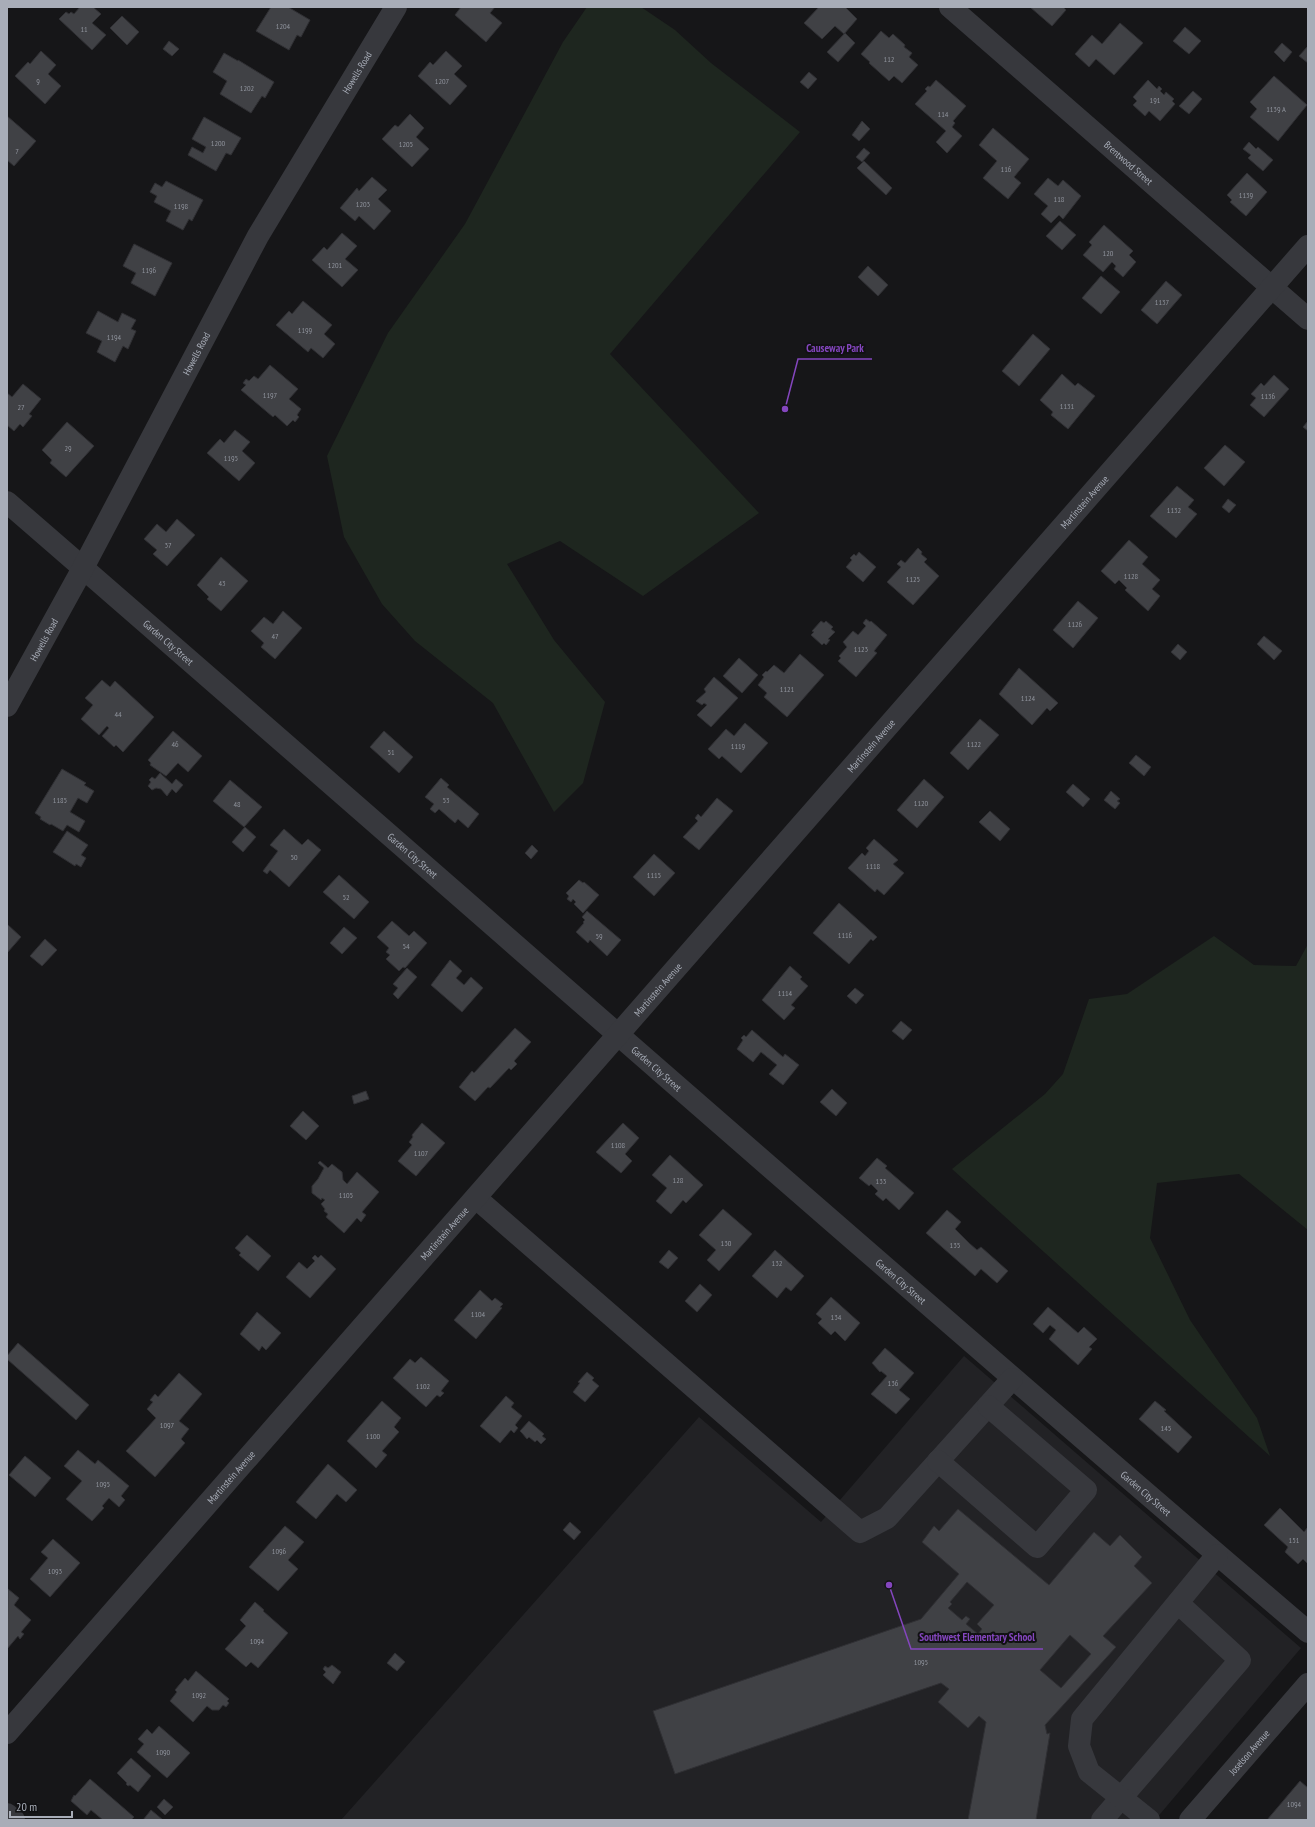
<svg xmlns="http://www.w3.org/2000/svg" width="1315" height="1827" font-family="'PT Sans Narrow',sans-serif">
<rect width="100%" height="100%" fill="#161618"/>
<!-- built -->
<polygon fill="#222225" points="964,1356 1301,1648 1155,1820 341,1820 699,1417 821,1522"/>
<!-- green -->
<g fill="#1e261f">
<polygon points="587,7 641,7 675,30 711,63 800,132 610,354 759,513 643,596 560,541 507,564 554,640 605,702 583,783 554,812 493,703 415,641 382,604 344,537 327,456 388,333 465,224 563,42"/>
<polygon points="1214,936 1254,965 1296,966 1308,944 1308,1230 1239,1174 1157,1183 1150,1238 1190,1320 1257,1418 1270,1456 952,1169 1045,1094 1063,1074 1089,999 1127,994"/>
</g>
<!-- building -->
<g fill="#404145" stroke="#303034" fill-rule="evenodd">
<polygon points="80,7 93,7 101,14 92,23 106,35 92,50 59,19 66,12 69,14 71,12 74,14"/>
<polygon points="271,7 288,7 310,20 301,37 297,35 289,50 256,31"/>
<polygon points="461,7 495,7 490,13 502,23 486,42 455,15"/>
<polygon points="819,7 845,7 857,19 844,34 835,26 822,39 804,23"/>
<polygon points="1030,7 1063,7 1066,10 1052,26"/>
<polygon points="122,16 139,32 127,45 110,28"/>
<polygon points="1120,23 1143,43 1114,75 1096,59 1089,67 1075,54 1092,35 1102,44"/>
<polygon points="1185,27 1201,41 1189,54 1173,41"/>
<polygon points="881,31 889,38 893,34 905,45 904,47 912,53 909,57 918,65 902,83 894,76 889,81 869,63 870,62 861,54"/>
<polygon points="845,33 855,43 838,62 827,52"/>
<polygon points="169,41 179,49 172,56 163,49"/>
<polygon points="1282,43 1292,52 1284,62 1274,52"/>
<polygon points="1308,46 1308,63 1299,56"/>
<polygon points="41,51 56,65 48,74 61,86 45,104 15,76 28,62 30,64"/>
<polygon points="446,51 462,66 454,74 467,86 450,105 418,76 430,62 433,65"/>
<polygon points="224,53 238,61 238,60 274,82 265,98 262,96 251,113 220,94 227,81 213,72"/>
<polygon points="809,72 817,79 808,89 800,82"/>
<polygon points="1274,76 1307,105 1278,141 1250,117 1257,109 1250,102"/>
<polygon points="936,80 966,106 953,121 955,123 952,127 962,136 947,153 936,142 946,131 915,104 927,91 925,89 928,86 930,87"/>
<polygon points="1148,80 1157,89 1159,86 1162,89 1160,91 1164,95 1166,92 1174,99 1172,101 1175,104 1160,121 1149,111 1145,116 1133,105 1137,101 1133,97"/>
<polygon points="1193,91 1202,99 1189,114 1179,106"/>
<polygon points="410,114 424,128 416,137 429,149 412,167 382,139 395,125 398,127"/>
<polygon points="7,116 36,141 14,166 7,160"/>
<polygon points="204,117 241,138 231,155 226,153 216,171 188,155 192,147 203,153 206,147 192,139"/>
<polygon points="862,121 870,129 859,141 852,135"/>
<polygon points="993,128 1029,159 1014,177 1021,183 1008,199 983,178 997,161 979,145"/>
<polygon points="1249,142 1256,149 1258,147 1273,160 1263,171 1248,158 1251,155 1243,149"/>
<polygon points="864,148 870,153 862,162 856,157"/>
<polygon points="864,161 892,188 886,195 857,168"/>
<polygon points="1247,173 1267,192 1246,216 1230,202 1232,200 1227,195"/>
<polygon points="372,177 387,190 378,199 391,211 374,230 359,216 355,221 340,208 357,188 359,191"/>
<polygon points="1048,178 1058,186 1063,180 1081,196 1063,219 1059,215 1051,223 1041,214 1048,206 1034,194"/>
<polygon points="166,181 203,200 192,221 189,219 183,230 166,221 171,211 154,202 157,196 150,192 155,183 162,187"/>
<polygon points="1060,221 1076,235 1062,250 1046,236"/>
<polygon points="1104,225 1133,251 1129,255 1136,262 1123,277 1114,269 1116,266 1112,262 1103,272 1083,255 1092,245 1089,242"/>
<polygon points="342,233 357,246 345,259 358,270 342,287 312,260 324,247 327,250"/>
<polygon points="134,244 172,263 155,296 131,283 136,273 123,266"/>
<polygon points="868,266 888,285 878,296 858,277"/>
<polygon points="1101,276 1120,292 1101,314 1082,298"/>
<polygon points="1166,281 1182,295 1157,324 1141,310"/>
<polygon points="303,301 332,325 324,334 335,344 323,358 311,348 308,352 276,325 289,311 292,314"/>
<polygon points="98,311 118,322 122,313 136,320 131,329 136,331 128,349 123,346 115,362 97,352 102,341 86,333"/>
<polygon points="1033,334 1050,349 1019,386 1002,371"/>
<polygon points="270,365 298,389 289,399 301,409 297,415 299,417 295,422 293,420 287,426 275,415 273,417 241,390 246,385 243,383 246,379 249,381 254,376 258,379"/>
<polygon points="1062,374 1075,386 1078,383 1095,396 1068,429 1051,415 1053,412 1040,400"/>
<polygon points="1274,375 1289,389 1264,417 1250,405 1256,398 1251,394 1261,383 1264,386"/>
<polygon points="23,384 41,399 29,414 32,416 23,427 20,424 14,431 7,425 7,393 12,397"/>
<polygon points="1308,421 1308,431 1303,427"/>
<polygon points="67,422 94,446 66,477 50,463 52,460 42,450"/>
<polygon points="235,430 250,442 242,451 255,463 239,481 207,453 220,439 224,443"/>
<polygon points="1225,445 1245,462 1224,486 1204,468"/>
<polygon points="1177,486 1194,500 1188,507 1197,514 1176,538 1150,516"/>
<polygon points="1228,499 1236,505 1229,513 1222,507"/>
<polygon points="177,519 195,535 167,566 153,554 157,550 144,539 157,524 166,532"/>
<polygon points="1129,540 1148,557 1142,564 1160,580 1152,589 1160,596 1148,611 1125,590 1127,588 1119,580 1115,584 1101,571"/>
<polygon points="918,548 922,552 921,554 927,559 924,562 939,576 913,605 887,582 901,567 897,564 901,560 905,563"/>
<polygon points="859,552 876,567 863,582 846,567 852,560 850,558 854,554 856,556"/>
<polygon points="221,557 248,581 221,611 207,599 209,597 197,585"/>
<polygon points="1078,601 1098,618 1073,648 1053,630"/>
<polygon points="283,611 302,628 275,659 261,647 264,643 251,631 264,617 273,624"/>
<polygon points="866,619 870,622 871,621 887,635 874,651 877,653 856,677 838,661 841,658 839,656 847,647 843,642 853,631 858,635 866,626 863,623"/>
<polygon points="821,621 824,623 826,621 833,627 831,629 835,632 828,639 830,640 826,645 824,643 822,645 811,635 814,632 812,631"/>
<polygon points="1264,636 1282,651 1274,660 1257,644"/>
<polygon points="1178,644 1187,652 1180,660 1171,652"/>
<polygon points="800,654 824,675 787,717 764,697 767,693 758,685 764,677 762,675 766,671 767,672 774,665 784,673"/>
<polygon points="739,658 758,675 742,693 723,676"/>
<polygon points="1019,668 1058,703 1050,711 1047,708 1032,725 999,694"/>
<polygon points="714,677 738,698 711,727 697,715 707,705 704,703 702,705 696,701 706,692 704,689"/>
<polygon points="102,680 110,687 115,681 154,717 123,752 116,745 114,747 102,736 109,728 107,726 99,735 81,719 93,705 85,698"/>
<polygon points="980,719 999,735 968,770 950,753"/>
<polygon points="745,723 768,743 741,773 722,756 719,759 708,749 726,729 734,736"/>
<polygon points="173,731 202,756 188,772 178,763 166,776 150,765 151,763 148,760"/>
<polygon points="384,731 413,757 399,773 370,747"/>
<polygon points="1136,755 1151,767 1144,776 1129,763"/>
<polygon points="62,769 86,783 84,785 94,791 87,803 78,798 70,812 85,821 79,832 67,825 63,831 51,824 50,825 40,819 41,817 35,813"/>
<polygon points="160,773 172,784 176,779 183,785 176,793 172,789 167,796 161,789 156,788 152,790 148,786 151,782 149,780 152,777 155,779"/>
<polygon points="441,778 449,785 447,787 479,814 468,828 458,819 455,823 439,809 435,813 430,809 434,804 425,797"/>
<polygon points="924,779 944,797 917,828 897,810"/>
<polygon points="230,780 262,807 244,827 213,801"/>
<polygon points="1073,784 1090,799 1083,807 1066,792"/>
<polygon points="1111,791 1120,799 1117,801 1120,803 1115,809 1104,800"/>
<polygon points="717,798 733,811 699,850 683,837 698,821 695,818 698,814 701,817"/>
<polygon points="990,811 1010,829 1000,841 979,822"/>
<polygon points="245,827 256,837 243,852 232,842"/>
<polygon points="284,829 302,845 308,839 321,850 289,887 270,870 267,874 263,871 278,851 270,845"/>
<polygon points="67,831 88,845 81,855 86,858 81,867 76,864 75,866 53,852"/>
<polygon points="874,839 898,860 893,864 904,873 884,895 877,889 875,892 848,868 862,853 865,856 869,851 866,848"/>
<polygon points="532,845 538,851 531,859 525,853"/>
<polygon points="654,854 675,873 654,896 633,877"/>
<polygon points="339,875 369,902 354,919 323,892"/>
<polygon points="579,880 583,883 584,882 599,895 583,913 574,904 576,902 573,899 571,902 567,899 569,896 566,893"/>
<polygon points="839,903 877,937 873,941 871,939 849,964 813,933"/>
<polygon points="587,911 621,940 607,956 590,940 588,943 576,932 584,923 583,922 585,920 582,917"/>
<polygon points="392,921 409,936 414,931 427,943 405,968 403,967 399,971 386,959 390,955 386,952 389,948 377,937"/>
<polygon points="7,924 21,937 7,953"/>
<polygon points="344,927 357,938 342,954 330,943"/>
<polygon points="45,939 57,950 42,966 30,956"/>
<polygon points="450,960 462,971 456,978 464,985 471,977 483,988 462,1012 431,985"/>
<polygon points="790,966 802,977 800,979 808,986 791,1005 795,1008 784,1020 762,1000"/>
<polygon points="407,968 417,977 398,999 393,994 398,988 393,984"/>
<polygon points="855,988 864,995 856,1004 847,996"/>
<polygon points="901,1021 912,1030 903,1040 892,1031"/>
<polygon points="515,1028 531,1042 514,1061 517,1064 511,1070 509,1068 490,1088 488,1087 475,1101 459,1087 472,1071 474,1073"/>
<polygon points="752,1030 783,1057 785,1054 799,1065 783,1085 769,1074 777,1065 761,1052 753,1062 737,1049 743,1040 741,1038 744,1035 746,1037"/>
<polygon points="832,1089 847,1103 836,1116 820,1102"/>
<polygon points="366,1091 369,1099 354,1104 352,1096"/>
<polygon points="303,1111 319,1126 306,1140 290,1126"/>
<polygon points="422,1123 445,1143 416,1176 398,1161 412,1145 409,1142 413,1137 412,1135"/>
<polygon points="623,1123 639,1138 625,1154 632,1161 621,1173 596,1152"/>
<polygon points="670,1155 703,1185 686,1203 683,1200 671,1214 656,1201 667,1188 652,1175"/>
<polygon points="877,1158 887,1166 885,1168 914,1193 899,1210 886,1198 883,1201 875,1194 878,1191 871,1184 869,1186 859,1178"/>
<polygon points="320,1161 328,1168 332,1164 342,1172 343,1180 347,1184 357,1172 379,1192 362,1212 366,1215 361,1222 357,1218 344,1233 326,1217 328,1214 324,1211 325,1209 321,1204 325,1200 322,1198 321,1200 312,1193 312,1186 318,1179 324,1168 318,1163"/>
<polygon points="723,1209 752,1234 719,1271 707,1260 716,1250 699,1235"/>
<polygon points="947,1210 961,1222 955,1229 969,1243 977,1250 981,1247 1008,1271 997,1283 981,1269 975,1276 926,1233"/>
<polygon points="247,1235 271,1256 258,1271 239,1255 241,1253 235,1248"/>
<polygon points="669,1250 678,1258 668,1269 659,1262"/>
<polygon points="775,1250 804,1276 791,1291 786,1287 777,1298 752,1276"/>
<polygon points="315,1255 318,1258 321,1255 336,1269 310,1298 286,1277 299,1262 307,1269 315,1261 312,1258"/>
<polygon points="700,1284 712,1295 697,1312 685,1301"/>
<polygon points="480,1290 492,1301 495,1298 503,1304 500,1307 502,1308 476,1339 454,1320"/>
<polygon points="831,1297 860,1323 845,1341 835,1331 831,1335 818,1323 822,1319 816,1314"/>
<polygon points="1048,1307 1078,1333 1084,1327 1097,1339 1089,1347 1092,1349 1078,1365 1049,1339 1056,1330 1050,1325 1043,1333 1033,1324"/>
<polygon points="257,1312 281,1333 266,1350 262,1346 259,1351 240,1334"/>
<polygon points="18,1343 89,1405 76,1420 7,1359 7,1356"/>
<polygon points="885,1348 914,1373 899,1390 910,1399 896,1414 871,1394 887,1376 881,1371 880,1372 872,1363"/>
<polygon points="421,1357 449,1381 441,1391 444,1393 440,1397 437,1395 426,1407 393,1378 410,1359 415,1363"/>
<polygon points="587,1372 594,1378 592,1380 599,1386 585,1402 573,1392 580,1383 578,1382"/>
<polygon points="179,1373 202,1394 179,1421 189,1429 181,1439 185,1443 155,1477 126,1451 156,1418 147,1409 153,1402 150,1400 155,1394 158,1397"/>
<polygon points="506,1396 514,1403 511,1407 522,1416 515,1425 518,1428 514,1433 511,1430 500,1443 480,1426"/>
<polygon points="382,1401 401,1418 394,1427 399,1432 382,1451 387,1455 376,1468 347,1441"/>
<polygon points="1155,1401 1166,1410 1164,1411 1192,1437 1178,1453 1139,1419"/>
<polygon points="529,1421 544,1434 542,1436 546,1439 541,1444 537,1440 535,1442 529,1437 527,1439 522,1433 520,1431"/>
<polygon points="78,1450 95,1464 98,1460 129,1486 121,1496 125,1500 119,1507 109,1498 102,1506 104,1508 92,1521 66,1499 82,1481 64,1466"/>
<polygon points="25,1456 51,1478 35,1497 9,1475"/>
<polygon points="328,1464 357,1490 346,1502 337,1494 316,1519 296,1502"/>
<polygon points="1280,1508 1304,1532 1308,1527 1308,1564 1303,1559 1298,1564 1285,1552 1288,1547 1264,1525"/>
<path d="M958 1509 1049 1585 1094 1532 1110 1546 1120 1535 1142 1557 1134 1566 1152 1583 1103 1636 1116 1647 1045 1725 1047 1734 1050 1733 1036 1820H968L986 1722 979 1716 968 1728 938 1702 949 1689 941 1683 675 1774 653 1711 921 1619 959 1574 922 1542 934 1526 939 1531ZM967 1582 994 1605 977 1624 982 1629 978 1634 966 1624 970 1619 966 1616 962 1620 948 1608 952 1604 950 1602ZM1070 1635 1091 1654 1061 1688 1040 1670Z"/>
<polygon points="570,1522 581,1532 574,1540 563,1530"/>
<polygon points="285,1526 304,1542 288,1560 298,1569 278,1591 249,1567"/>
<polygon points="53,1539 80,1563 50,1597 30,1579 48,1558 41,1552"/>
<polygon points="8,1589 19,1598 14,1605 31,1620 21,1632 24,1634 20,1639 18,1636 7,1649"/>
<polygon points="255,1602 264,1610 263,1611 288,1633 258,1668 251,1662 246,1667 225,1649 246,1626 240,1620"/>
<polygon points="395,1653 405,1662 397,1671 387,1663"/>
<polygon points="332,1665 341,1672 333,1684 323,1675 326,1672 323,1669 325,1666 328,1668"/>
<polygon points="196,1671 229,1699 227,1701 229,1703 226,1707 223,1705 219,1710 212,1710 207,1706 193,1722 170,1701 177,1692 175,1690 185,1678 188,1681"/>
<polygon points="159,1726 190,1753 167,1778 137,1752 144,1744 138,1739 147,1729 152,1734"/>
<polygon points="131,1758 151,1776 138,1792 130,1785 128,1786 126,1784 127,1783 117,1773"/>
<polygon points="90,1779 134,1817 131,1820 103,1820 91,1810 87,1815 71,1801 74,1795 75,1796"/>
<polygon points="1300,1781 1308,1788 1308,1820 1267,1820"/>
<polygon points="164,1799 173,1807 165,1815 157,1807"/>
<polygon points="151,1810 163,1820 143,1820"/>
</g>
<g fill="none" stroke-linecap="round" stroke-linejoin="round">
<!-- minor -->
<g stroke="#37383d" stroke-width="22">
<path id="s1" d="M950 7 1308 319"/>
<path id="s2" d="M7 502C441 878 871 1259 1308 1632"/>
<path id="s3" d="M7 706 83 568 258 236 396 7"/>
<polyline points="476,1198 860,1532 887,1518 1012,1379"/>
<polyline points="938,1461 1037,1547 1086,1490 988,1406"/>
<path id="s4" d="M7 1733 1308 246"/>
<polyline points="7,1814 14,1820"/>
<polyline points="1102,1820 1240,1660 1178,1603"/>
<polyline points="1149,1820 1089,1772 1079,1746 1082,1719 1217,1555"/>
<path id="s5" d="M1190 1820 1308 1684"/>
</g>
</g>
<g text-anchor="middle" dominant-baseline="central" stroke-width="4" stroke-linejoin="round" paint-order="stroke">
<!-- number labels -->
<g font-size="8" fill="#8e929b">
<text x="283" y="26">1204</text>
<text x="84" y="29">11</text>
<text x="889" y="59">112</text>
<text x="38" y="81">9</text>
<text x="442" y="81">1207</text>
<text x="247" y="88">1202</text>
<text x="1155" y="100">191</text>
<text x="1276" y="109">1139 A</text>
<text x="943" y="114">114</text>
<text x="218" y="143">1200</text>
<text x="406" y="144">1205</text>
<text x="17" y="151">7</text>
<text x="1006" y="169">116</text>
<text x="1246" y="195">1139</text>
<text x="1059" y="199">118</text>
<text x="363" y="204">1203</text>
<text x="181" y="206">1198</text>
<text x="1108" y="253">120</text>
<text x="335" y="265">1201</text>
<text x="149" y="270">1196</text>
<text x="1162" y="302">1137</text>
<text x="305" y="330">1199</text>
<text x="114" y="337">1194</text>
<text x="270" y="395">1197</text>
<text x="1268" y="396">1136</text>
<text x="1067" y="406">1131</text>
<text x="21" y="407">27</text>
<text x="68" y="448">29</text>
<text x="231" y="458">1195</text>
<text x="1174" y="510">1132</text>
<text x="168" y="545">37</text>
<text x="1131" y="576">1128</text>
<text x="913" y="579">1125</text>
<text x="222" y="583">43</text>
<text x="1075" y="624">1126</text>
<text x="275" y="636">47</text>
<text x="861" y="649">1123</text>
<text x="787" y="689">1121</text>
<text x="1028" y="698">1124</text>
<text x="118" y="714">44</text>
<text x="175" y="744">46</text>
<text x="974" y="744">1122</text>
<text x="738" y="746">1119</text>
<text x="391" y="752">51</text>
<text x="60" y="800">1185</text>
<text x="446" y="800">53</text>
<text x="921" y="803">1120</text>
<text x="237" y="804">48</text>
<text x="294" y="857">50</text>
<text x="873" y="866">1118</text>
<text x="654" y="875">1115</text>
<text x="346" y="897">52</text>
<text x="845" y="935">1116</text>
<text x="599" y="936">59</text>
<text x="406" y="946">54</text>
<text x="785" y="993">1114</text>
<text x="618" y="1145">1108</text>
<text x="421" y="1153">1107</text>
<text x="678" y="1180">128</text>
<text x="881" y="1181">133</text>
<text x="346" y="1195">1105</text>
<text x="726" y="1243">130</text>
<text x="955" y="1245">135</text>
<text x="777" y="1263">132</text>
<text x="478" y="1314">1104</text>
<text x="836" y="1317">134</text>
<text x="893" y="1383">136</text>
<text x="423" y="1386">1102</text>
<text x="167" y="1425">1097</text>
<text x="1166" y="1428">145</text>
<text x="373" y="1436">1100</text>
<text x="103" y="1484">1095</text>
<text x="1294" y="1540">151</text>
<text x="279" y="1551">1096</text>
<text x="55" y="1571">1093</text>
<text x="257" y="1641">1094</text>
<text x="921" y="1662">1095</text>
<text x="199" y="1695">1092</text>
<text x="163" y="1752">1090</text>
<text x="1294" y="1804">1094</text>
</g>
<!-- street labels -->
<g font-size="10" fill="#a8adb8" stroke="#111113">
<text stroke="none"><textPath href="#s3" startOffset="724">Howells Road</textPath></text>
<text stroke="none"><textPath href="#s1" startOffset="237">Brentwood Street</textPath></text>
<text stroke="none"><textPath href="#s3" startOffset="400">Howells Road</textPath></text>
<text stroke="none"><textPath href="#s4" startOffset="1636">Martinstein Avenue</textPath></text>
<text stroke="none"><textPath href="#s3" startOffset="76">Howells Road</textPath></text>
<text stroke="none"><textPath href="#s2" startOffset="214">Garden City Street</textPath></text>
<text stroke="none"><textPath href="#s4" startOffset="1312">Martinstein Avenue</textPath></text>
<text stroke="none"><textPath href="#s2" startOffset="538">Garden City Street</textPath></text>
<text stroke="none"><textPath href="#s4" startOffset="988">Martinstein Avenue</textPath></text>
<text stroke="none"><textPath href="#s2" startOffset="862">Garden City Street</textPath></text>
<text stroke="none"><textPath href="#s4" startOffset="664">Martinstein Avenue</textPath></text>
<text stroke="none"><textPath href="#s2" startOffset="1186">Garden City Street</textPath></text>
<text stroke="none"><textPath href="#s4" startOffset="340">Martinstein Avenue</textPath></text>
<text stroke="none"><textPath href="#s2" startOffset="1510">Garden City Street</textPath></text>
<text stroke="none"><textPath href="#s5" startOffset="90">Joselson Avenue</textPath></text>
</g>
</g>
<!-- callouts -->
<path fill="none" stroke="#8446be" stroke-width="1.5" d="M785 409L798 359H872M889 1585L911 1649H1043"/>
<g fill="#8446be" stroke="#111113" stroke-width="1.5">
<circle cx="785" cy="409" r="4"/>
<circle cx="889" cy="1585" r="4"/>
</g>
<g font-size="11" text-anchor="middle" font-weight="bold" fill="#8446be" stroke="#111113" stroke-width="4" stroke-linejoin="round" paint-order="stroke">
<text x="835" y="352">Causeway Park</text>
<text x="977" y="1641">Southwest Elementary School</text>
</g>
<!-- border -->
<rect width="1315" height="1827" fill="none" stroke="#a8adb8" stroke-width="16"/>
<!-- scale -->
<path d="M10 1811v6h62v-6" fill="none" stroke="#a8adb8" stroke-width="2"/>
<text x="16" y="1811" font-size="12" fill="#a8adb8" stroke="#111113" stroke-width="3" paint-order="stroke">20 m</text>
</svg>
